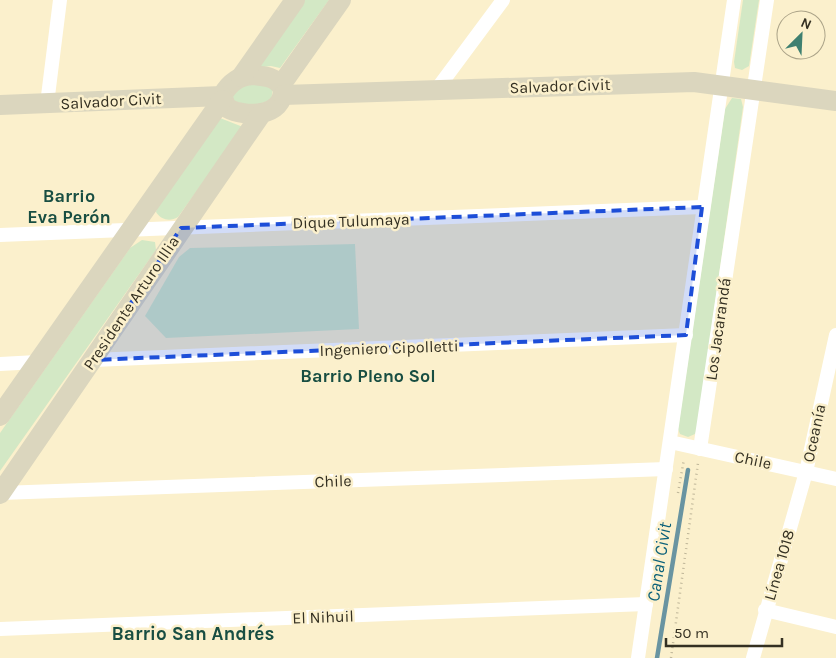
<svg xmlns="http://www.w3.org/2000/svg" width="836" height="658" font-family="Karla,sans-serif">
<rect width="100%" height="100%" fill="#fbf0cc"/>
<!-- green -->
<g fill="#d3e8c5">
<polygon points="304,0 329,0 280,68 271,66 256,68"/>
<polygon points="743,0 759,0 749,66 742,70 735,68 734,62"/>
<polygon points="259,83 273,89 271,100 253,106 233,101 231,93 235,88"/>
<polygon points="732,98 741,99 743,107 697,429 695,434 688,437 680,434 678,429 725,109"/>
<path d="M220 118 243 127 178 217C170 222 161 220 156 212L157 208Z"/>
<polygon points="142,240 155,242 156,250 0,471 0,433 130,248"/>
<polygon points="355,244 359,329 166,338 145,316 179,257 190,248"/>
</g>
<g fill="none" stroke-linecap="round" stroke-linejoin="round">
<!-- stream -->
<polyline stroke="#6994a1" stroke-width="4.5" points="657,658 688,470"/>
<!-- path -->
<g stroke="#bfb699" stroke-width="2.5" stroke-dasharray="1 4" stroke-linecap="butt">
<polyline points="678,493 684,459"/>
<polyline points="671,658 698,463"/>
</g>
<!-- street -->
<g stroke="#fff" stroke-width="14">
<polyline points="437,89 503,0"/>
<polyline points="47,104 60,0"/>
<polyline points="0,235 702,207"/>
<polyline points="93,360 686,335"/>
<polyline points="0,364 37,362"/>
<polyline points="670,442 836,479"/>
<polyline points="700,449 767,0"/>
<polyline points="1,493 666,469"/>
<polyline points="765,610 836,627"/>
<polyline points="0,629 646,604"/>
<polyline points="638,658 734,0"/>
<polyline points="753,658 806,472 836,335"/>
</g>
<!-- secondary -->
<g stroke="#dbd6be" stroke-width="20">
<path d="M253 75C265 76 277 77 283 89 284 117 245 118 227 108L222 96C229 83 238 76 253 75Z"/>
<polyline points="241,77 295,0"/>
<polyline points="281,85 341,0"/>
<polyline points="283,95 694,82 836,101"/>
<polyline points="0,105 222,96"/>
<polyline points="0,416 222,100"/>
<polyline points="0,494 262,113"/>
</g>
</g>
<!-- marked area -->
<path fill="#1d4ed8" fill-opacity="0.2" stroke="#1d4ed8" stroke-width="4" stroke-dasharray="10 6" stroke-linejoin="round" d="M702 207 686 335 93 360 181 228Z"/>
<g text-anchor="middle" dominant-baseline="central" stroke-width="5" stroke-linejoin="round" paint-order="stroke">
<!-- street labels -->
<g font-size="16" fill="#343022" stroke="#fbf0cc">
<text transform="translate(560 86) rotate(-2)">Salvador Civit</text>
<text transform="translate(111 101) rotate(-3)">Salvador Civit</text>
<text transform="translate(351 221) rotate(-2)">Dique Tulumaya</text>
<text transform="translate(131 303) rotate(-56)">Presidente Arturo Illia</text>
<text transform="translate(718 329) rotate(-82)">Los Jacarandá</text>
<text transform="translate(389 348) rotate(-2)">Ingeniero Cipolletti</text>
<text transform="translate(814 433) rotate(-78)">Oceanía</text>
<text transform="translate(753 460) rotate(12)">Chile</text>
<text transform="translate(333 481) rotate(-2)">Chile</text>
<text transform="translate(779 565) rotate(-74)">Línea 1018</text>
<text transform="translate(323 617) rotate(-2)">El Nihuil</text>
</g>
<!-- neighbourhood labels -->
<g font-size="18" font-weight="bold" fill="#184e42" stroke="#fbf0cc">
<text x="69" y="196">Barrio<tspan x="69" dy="21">Eva Perón</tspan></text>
<text x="368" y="376">Barrio Pleno Sol</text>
</g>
<!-- water labels -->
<g font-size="18" font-style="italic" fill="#0c617a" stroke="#fbf0cc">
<text transform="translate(659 562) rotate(-81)">Canal Civit</text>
</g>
<!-- quarter labels -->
<g font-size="19" font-weight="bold" fill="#184e42" stroke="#fbf0cc">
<text x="193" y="634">Barrio San Andrés</text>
</g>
</g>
<!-- north arrow -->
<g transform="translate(801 35) rotate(24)"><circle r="24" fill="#fbf0cc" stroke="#aba388"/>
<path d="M0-4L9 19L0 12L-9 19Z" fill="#3f8070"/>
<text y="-8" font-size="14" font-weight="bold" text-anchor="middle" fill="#343022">N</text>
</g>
<!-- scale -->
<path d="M666 638v8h116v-8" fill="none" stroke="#343022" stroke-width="2.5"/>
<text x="674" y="638" font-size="15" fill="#343022" stroke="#fbf0cc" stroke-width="4" paint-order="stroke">50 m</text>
</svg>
